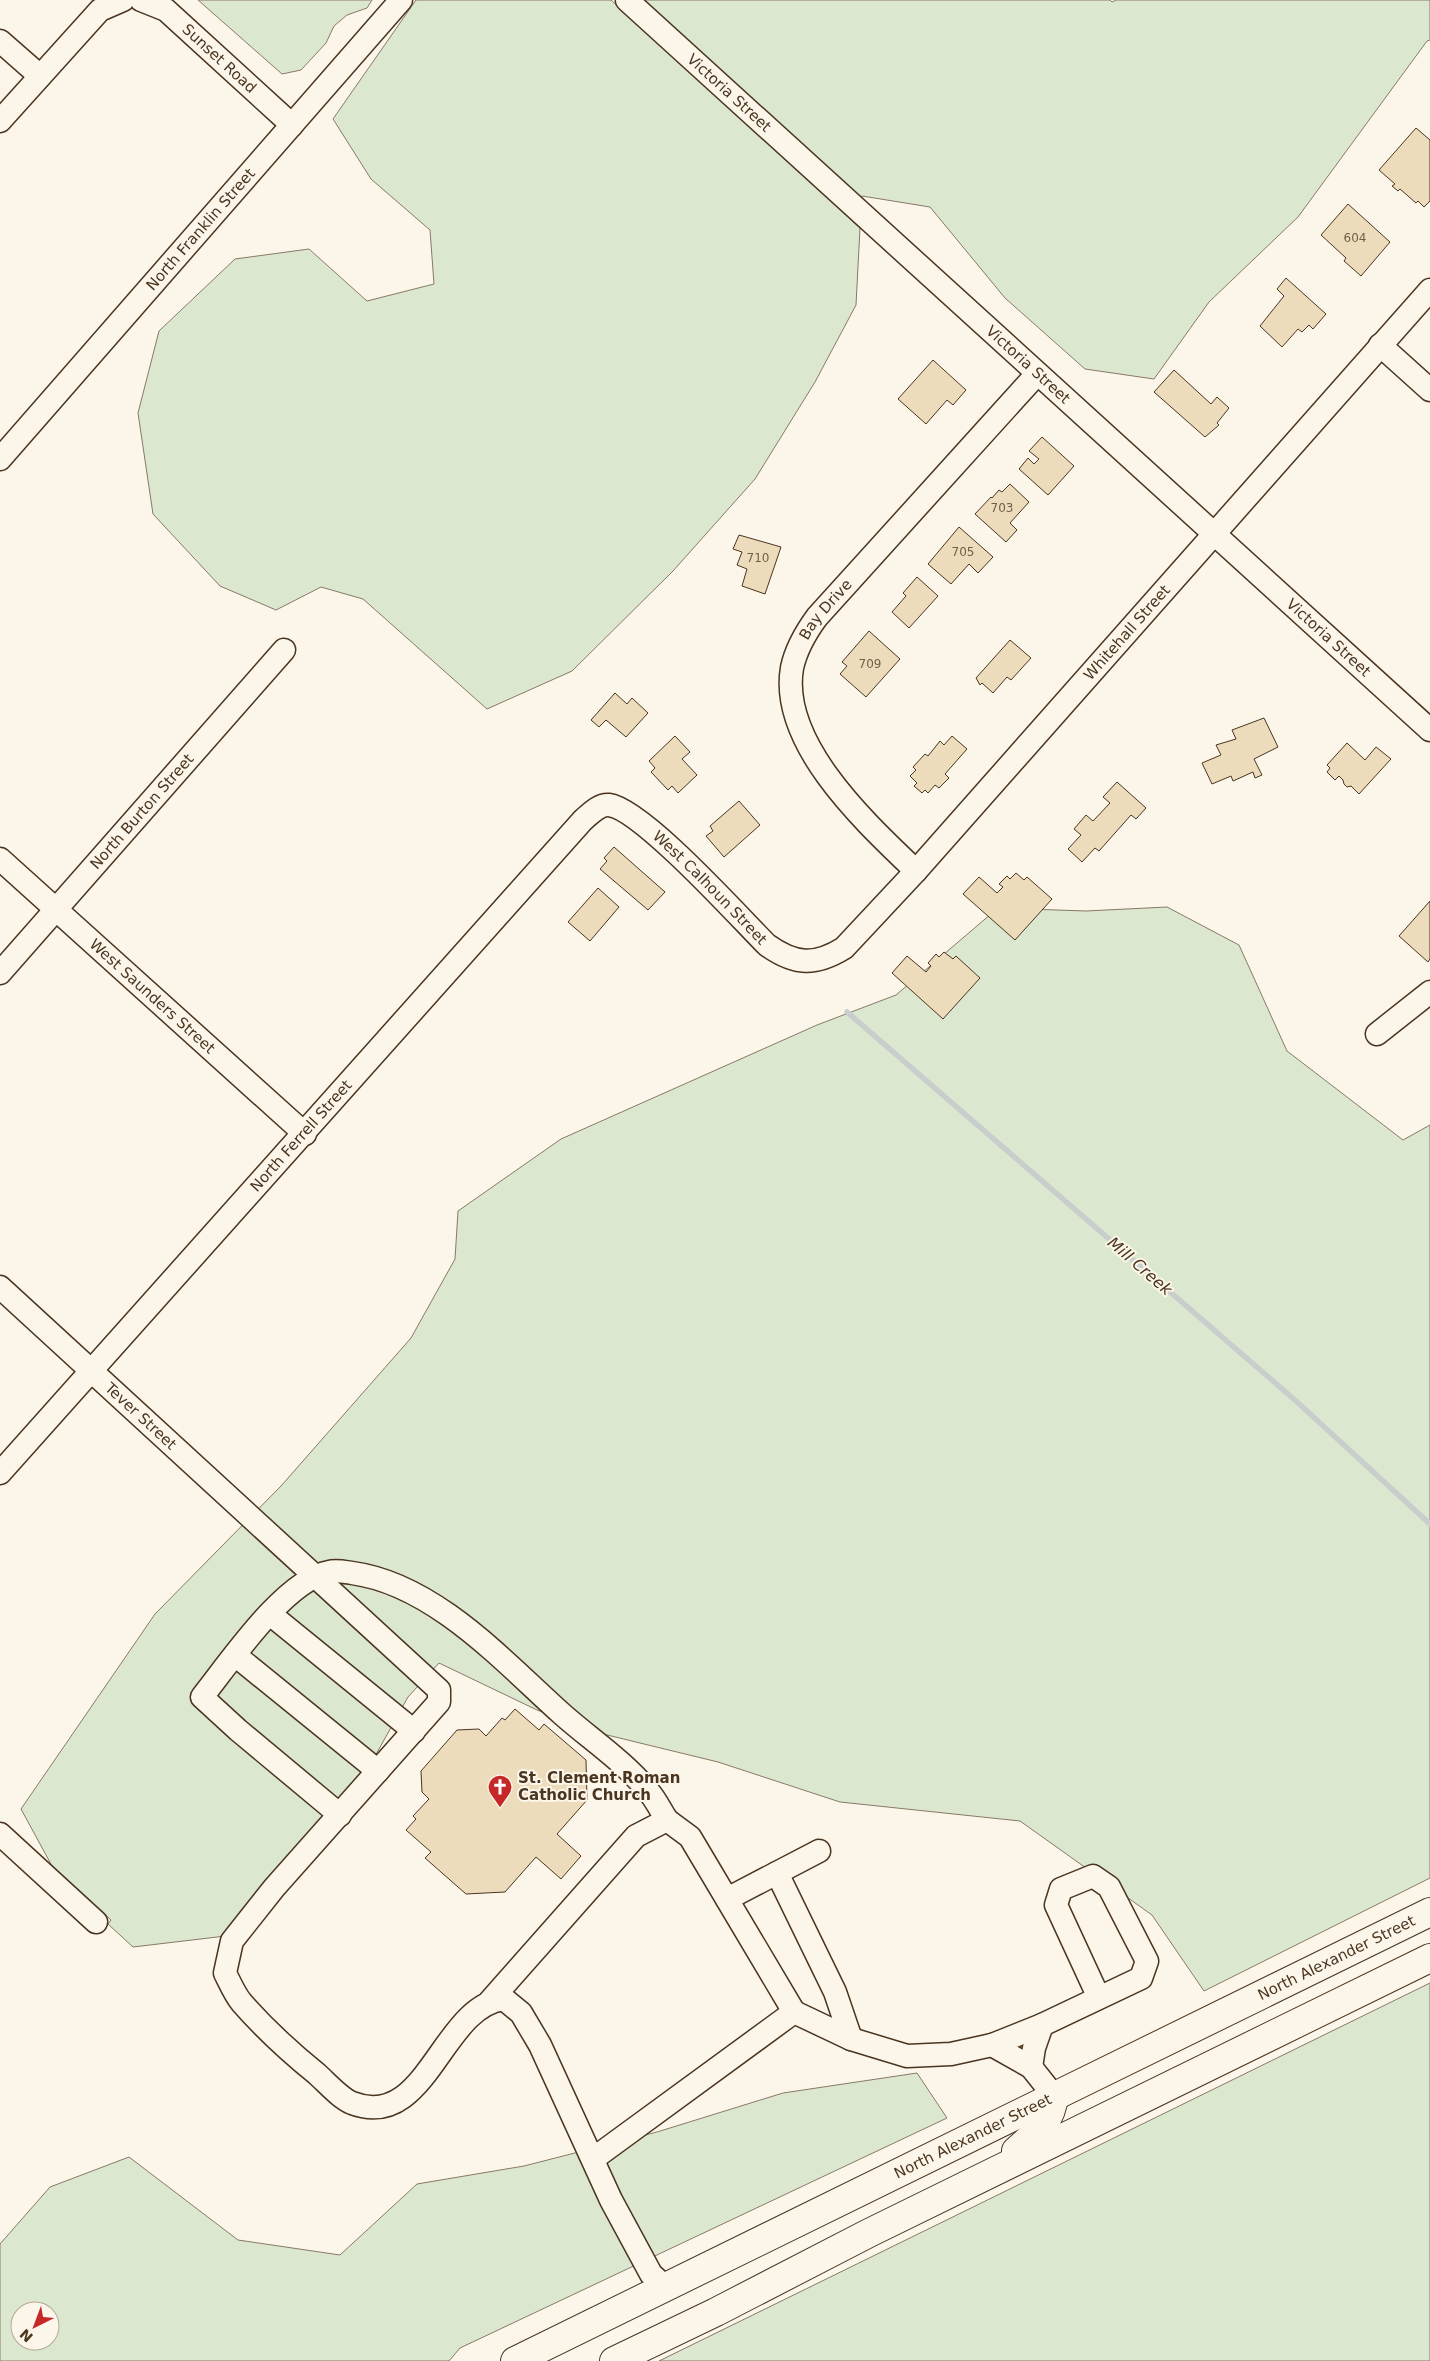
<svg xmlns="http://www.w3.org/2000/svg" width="1430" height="2361" font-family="'DejaVu Sans',sans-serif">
<rect width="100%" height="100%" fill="#fbf6e9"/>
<!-- green -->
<g fill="#dce7d0" stroke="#887966" fill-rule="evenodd">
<polygon points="198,0 372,0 367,8 347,15 334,26 326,43 301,70 282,74"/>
<polygon points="416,0 611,0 860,228 856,305 815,382 755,479 673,571 572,671 487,709 363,599 321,587 276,610 220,586 153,514 138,413 159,331 235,259 309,249 367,301 434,284 430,230 371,179 333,119"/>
<polygon points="644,0 1110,0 1112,2 1116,0 1430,0 1430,40 1427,41 1298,217 1209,302 1154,379 1085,369 1005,298 930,207 862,196 861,198"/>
<polygon points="1167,907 1239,945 1287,1051 1403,1140 1430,1125 1430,1878 1204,1991 1152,1915 1020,1821 840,1802 718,1762 603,1734 537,1710 439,1663 408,1697 369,1767 234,1935 133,1947 108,1924 111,1920 52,1866 21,1809 155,1614 281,1486 411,1338 455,1259 458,1211 561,1139 817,1025 896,995 998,908 1086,911"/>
<polygon points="1430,1983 1430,2361 659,2361"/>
<path d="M917 2073 947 2118 460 2348 449 2361H0V2244L50 2187 129 2157 238 2240 340 2255 417 2184 524 2166 657 2132 783 2093ZM20 2311H50V2341H20Z"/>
</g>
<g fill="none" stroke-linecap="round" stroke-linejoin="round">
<!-- stream -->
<polyline stroke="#c9cecd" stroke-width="5.5" points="847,1012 1296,1401 1430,1524"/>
</g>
<!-- building -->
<g fill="#ecdcbc" stroke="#4a3520">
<polygon points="1416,128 1430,140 1430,201 1424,207 1418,201 1416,203 1400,189 1398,191 1392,186 1395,184 1379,170"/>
<polygon points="1348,204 1390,242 1361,276 1344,261 1346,258 1321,235"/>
<polygon points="1286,278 1326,314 1313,329 1309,325 1302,332 1298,329 1282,347 1260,326 1284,296 1277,289"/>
<polygon points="933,360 966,390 953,405 947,400 926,424 898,399"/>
<polygon points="1174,370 1211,404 1217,397 1229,408 1217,423 1219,425 1205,437 1154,392"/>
<polygon points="1042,437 1074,466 1048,495 1019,469 1028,458 1034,464 1039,459 1029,451"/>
<polygon points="1010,484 1029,502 1010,523 1017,530 1006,542 975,514 991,497 992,498 999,490 1002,492"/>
<polygon points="959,527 993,557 978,573 969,564 951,584 928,564"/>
<polygon points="739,535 781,547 765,594 742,586 747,569 737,565 742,552 733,549"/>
<polygon points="917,577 938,596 909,628 892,612 906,596 903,593"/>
<polygon points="869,631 900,659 866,697 840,674 847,666 842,662"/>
<polygon points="1010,640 1031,658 1011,680 1007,677 993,693 982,683 980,685 976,678"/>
<polygon points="615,693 627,704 632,698 648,713 626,737 606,720 599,727 591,720"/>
<polygon points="1264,718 1278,747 1254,759 1262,775 1255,778 1253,772 1233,781 1231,776 1212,784 1202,763 1221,755 1216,745 1236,739 1232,730"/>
<polygon points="675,736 690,752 682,759 697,775 678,793 672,786 668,790 651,772 655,768 649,761"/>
<polygon points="952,736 967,749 945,774 949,778 939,788 935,785 928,793 925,790 922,793 914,786 917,783 910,776 916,770 913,767 925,754 928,756 940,741 944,745"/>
<polygon points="1347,743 1365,760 1376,747 1391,759 1359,794 1351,786 1347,787 1344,784 1343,780 1339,776 1335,780 1327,772 1330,768 1327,765"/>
<polygon points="1117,782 1146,808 1136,819 1131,815 1099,851 1095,848 1082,862 1068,849 1081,835 1074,829 1086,815 1093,821 1110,803 1103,797"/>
<polygon points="739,801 760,825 724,857 706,836 713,831 710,826"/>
<polygon points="614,847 665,892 648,910 600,869 607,861 604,858"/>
<polygon points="1016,873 1024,880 1027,877 1052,899 1015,940 963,894 979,877 997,893 1003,887 999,884 1007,876 1010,879"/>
<polygon points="598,888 619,907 590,941 568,922"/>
<polygon points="1430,901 1430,959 1428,962 1399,936"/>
<polygon points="944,952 953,959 956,956 980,978 943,1019 892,973 907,956 926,972 931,966 928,963 936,954 939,957"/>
<polygon points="515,1709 539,1730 544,1724 586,1760 587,1800 557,1834 581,1856 561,1879 536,1857 505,1892 466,1894 425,1858 431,1852 406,1830 416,1819 413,1816 429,1799 422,1792 421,1771 457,1730 479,1729 486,1736 502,1718 505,1720"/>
</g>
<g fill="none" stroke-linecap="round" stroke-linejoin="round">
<defs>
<g id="minor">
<path id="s1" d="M141 0 166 10 292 125"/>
<path id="s2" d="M627 0 1430 730"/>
<polyline points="0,41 40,76"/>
<polyline points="0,121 100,10 123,0"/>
<polyline points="1380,345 1430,390"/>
<path id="s3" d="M0 459 401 0"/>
<path id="s4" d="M0 859 305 1134"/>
<path id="s5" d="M916 871C867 824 779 744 792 668 796 649 806 632 817 617L1037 374"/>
<path id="s6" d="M0 973 284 650"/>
<polyline points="1377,1034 1430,992"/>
<path id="s7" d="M0 1287 439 1690V1702L274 1888 232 1941 225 1973C230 1983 235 1995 242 2003 264 2028 291 2053 317 2074 327 2083 340 2098 352 2103 427 2132 441 2006 504 1999L521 2013 540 2045 611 2200 651 2274 666 2288"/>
<path id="s8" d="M0 1473 583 820C590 814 599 804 609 805 642 809 739 917 767 945 795 965 815 966 844 948L916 871 1430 290"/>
<polyline points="270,1614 414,1731"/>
<polyline points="235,1655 378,1771"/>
<path d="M340 1815 238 1730 202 1697C230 1662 285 1580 329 1572 336 1570 345 1572 352 1573 434 1584 503 1661 562 1714 590 1739 625 1762 649 1792 656 1800 661 1811 667 1820"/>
<polyline points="0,1834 96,1922"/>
<polyline points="777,1873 835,1992 851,2039"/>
<polyline points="727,1899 819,1851"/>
<polyline points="490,2001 636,1836 667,1820 690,1837 794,2012"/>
<polyline points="992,2045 1042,2025"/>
<polyline points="1031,2067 1034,2048 1042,2025 1141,1978 1147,1961 1109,1887 1093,1876 1061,1889 1056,1905 1099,1998"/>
<polyline points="593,2159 794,2012 851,2039 907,2056 951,2054 992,2045 1031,2067 1054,2096"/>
</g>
<g id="major">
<path d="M1016 2151C1035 2133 1051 2124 1054 2096"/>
<path id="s9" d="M515 2361 1430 1912"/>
<polyline points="614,2361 716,2312 869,2233 1430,1958"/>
</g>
</defs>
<!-- minor casing -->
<use href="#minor" stroke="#4a3520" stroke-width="25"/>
<!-- major casing -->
<use href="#major" stroke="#4a3520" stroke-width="30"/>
<!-- minor -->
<use href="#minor" stroke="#fbf6e9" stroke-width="22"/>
<!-- major -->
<use href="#major" stroke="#fbf6e9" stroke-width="28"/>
</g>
<!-- icons -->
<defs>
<symbol id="church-pin" viewBox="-11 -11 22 30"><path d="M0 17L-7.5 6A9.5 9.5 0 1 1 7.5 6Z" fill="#c62828" stroke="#fbf6e9"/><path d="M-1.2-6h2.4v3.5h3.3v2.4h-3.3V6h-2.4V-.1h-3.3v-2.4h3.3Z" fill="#fff"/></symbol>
</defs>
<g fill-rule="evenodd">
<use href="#church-pin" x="486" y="1773" width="28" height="38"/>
</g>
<g text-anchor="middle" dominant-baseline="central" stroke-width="4" stroke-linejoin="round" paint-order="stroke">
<!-- number labels -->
<g font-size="12" fill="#725f47">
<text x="1355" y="238">604</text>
<text x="1002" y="508">703</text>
<text x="963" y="552">705</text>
<text x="758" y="558">710</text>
<text x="870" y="664">709</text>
</g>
<!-- street labels -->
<g font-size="15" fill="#4a3520" stroke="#fbf6e9">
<text stroke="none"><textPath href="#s1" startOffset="99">Sunset Road</textPath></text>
<text stroke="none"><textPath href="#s2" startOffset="138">Victoria Street</textPath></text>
<text stroke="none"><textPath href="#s3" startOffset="305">North Franklin Street</textPath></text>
<text stroke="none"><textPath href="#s2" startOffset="542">Victoria Street</textPath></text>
<text stroke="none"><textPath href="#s5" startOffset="315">Bay Drive</textPath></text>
<text stroke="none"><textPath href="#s8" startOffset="1626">Whitehall Street</textPath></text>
<text stroke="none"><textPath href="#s2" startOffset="948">Victoria Street</textPath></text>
<text stroke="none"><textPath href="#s6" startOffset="215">North Burton Street</textPath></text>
<text stroke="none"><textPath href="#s8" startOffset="1038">West Calhoun Street</textPath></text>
<text stroke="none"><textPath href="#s4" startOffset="205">West Saunders Street</textPath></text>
<text stroke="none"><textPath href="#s8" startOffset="452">North Ferrell Street</textPath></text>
<text stroke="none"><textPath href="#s7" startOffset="191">Tever Street</textPath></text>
<text stroke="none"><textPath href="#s9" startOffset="915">North Alexander Street</textPath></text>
<text stroke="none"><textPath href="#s9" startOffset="510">North Alexander Street</textPath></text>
</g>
<!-- poi labels -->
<g font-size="15" font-weight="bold" fill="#4a3520" stroke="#fbf6e9" text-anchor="start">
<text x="518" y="1778">St. Clement Roman<tspan x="518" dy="17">Catholic Church</tspan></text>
</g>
<!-- water labels -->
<g font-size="16" font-style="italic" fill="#4a3520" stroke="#fbf6e9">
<text transform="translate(1140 1266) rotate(41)">Mill Creek</text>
</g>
</g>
<!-- north arrow -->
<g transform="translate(35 2326) rotate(222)"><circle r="24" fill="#fbf6e9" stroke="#b4a999"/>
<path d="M0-4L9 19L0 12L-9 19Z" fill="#c62828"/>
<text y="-8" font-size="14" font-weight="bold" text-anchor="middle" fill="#4a3520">N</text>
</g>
</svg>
